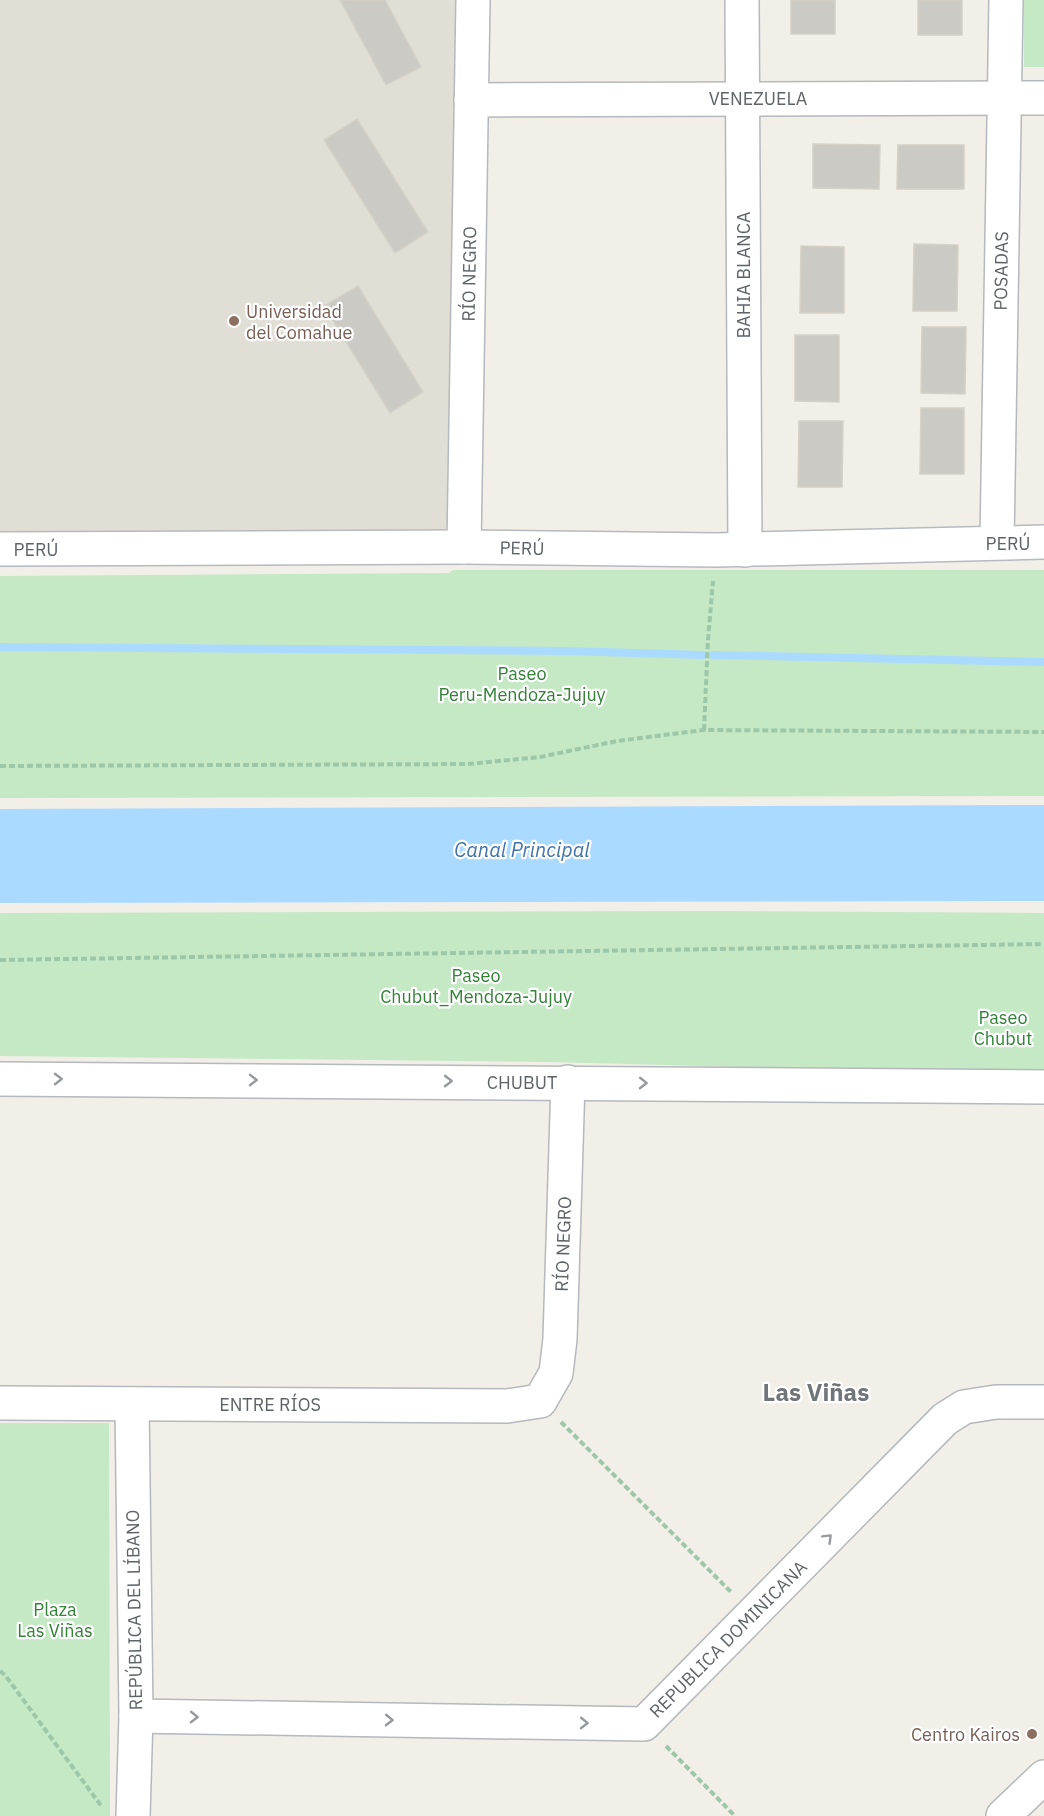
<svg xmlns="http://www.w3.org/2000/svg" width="1044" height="1816" font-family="'IBM Plex Sans',sans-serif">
<rect width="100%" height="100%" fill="#f1efe8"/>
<!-- education -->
<polygon fill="#e1ded6" points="0,0 473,0 464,547 0,542"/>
<!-- green -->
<g fill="#c5e8c5">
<rect x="1024" y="0" width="20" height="67"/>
<polygon points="453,570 1044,570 1044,796 0,798 0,576 449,573"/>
<polygon points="715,911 1044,913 1044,1071 864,1070 550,1062 0,1056 0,913"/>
<polygon points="0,1423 109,1423 110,1816 0,1816"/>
</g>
<!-- water -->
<polygon fill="#aadaff" points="1044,805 1044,901 0,903 0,809"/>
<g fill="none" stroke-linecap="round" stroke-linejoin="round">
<!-- stream -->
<g stroke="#aadaff" stroke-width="8">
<polyline points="0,647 567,651 703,655"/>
<polyline points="713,655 1044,662"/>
</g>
</g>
<!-- building -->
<g fill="#cccac5" stroke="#d6d1c6" stroke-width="1.5">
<polygon points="340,0 385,0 421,67 386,85"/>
<rect x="791" y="0" width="44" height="34"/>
<rect x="918" y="0" width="44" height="35"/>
<polygon points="357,119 428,232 395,253 324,140"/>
<polygon points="813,144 880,145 879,189 813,188"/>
<polygon points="898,145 964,145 964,189 897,189"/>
<polygon points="914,244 958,245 957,311 913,311"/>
<polygon points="801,246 844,247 844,313 800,313"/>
<polygon points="358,286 423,392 390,413 324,306"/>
<polygon points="922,327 966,327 965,394 921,393"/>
<polygon points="795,335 839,335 839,402 795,401"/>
<polygon points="921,408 964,408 964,474 920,474"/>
<polygon points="799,421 843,421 842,487 798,487"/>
</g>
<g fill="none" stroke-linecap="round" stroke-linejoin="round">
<defs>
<g id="minor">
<polyline points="742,0 745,550"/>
<polyline points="471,100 1044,98"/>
<polyline points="997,542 1006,0"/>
<polyline points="464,547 473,0"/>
<polyline points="0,1079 1044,1087"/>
<polyline points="0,1403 507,1406 540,1401 556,1373 560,1339 568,1082"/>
<polyline points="132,1404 136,1716 133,1816"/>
<polyline points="136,1716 644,1724 945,1419 964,1407 996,1402 1044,1402"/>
<polyline points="1003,1816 1044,1777"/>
</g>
<polyline id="secondary" points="0,549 464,547 716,550 1044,542"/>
</defs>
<!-- minor casing -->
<use href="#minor" stroke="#b5b8bc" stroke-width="36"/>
<!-- secondary casing -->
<use href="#secondary" stroke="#b6babf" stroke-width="36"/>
<!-- path -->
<g stroke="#9cc7a9" stroke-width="4" stroke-dasharray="6 3" stroke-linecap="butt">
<polyline points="704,730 708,640 713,581"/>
<polyline points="0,766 469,764 540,757 617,741 704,730 1044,732"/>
<polyline points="0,960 1044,944"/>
<polyline points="561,1422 732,1593"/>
<polyline points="0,1671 5,1675 102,1807"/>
<polyline points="666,1746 735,1816"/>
</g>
<!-- minor -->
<use href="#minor" stroke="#fff" stroke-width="33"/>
<!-- secondary -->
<use href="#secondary" stroke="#fff" stroke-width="33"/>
</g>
<!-- one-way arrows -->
<defs><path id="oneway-chevron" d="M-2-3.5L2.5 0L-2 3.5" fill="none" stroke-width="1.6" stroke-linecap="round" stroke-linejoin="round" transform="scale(1.5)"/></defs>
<g stroke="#979a9d">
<use href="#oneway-chevron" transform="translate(58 1079)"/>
<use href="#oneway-chevron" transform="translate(253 1080)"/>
<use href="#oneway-chevron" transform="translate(448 1081)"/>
<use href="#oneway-chevron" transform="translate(643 1083) rotate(1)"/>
<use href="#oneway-chevron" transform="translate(828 1538) rotate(-45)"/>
<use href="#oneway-chevron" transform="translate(194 1717) rotate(1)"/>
<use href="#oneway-chevron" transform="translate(389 1720) rotate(1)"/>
<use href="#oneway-chevron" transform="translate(584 1723) rotate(1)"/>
</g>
<!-- markers -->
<g fill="#8d6e63" stroke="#fff" stroke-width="2">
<circle cx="234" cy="321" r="6"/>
<circle cx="1032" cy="1734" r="6"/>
</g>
<g text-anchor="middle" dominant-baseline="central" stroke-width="4.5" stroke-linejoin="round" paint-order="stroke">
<!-- street labels -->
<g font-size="18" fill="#5f6368" stroke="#fff">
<text x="758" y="98">VENEZUELA</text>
<text transform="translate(1001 271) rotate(-89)">POSADAS</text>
<text transform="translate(469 274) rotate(-89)">RÍO NEGRO</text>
<text transform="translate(743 275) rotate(-90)">BAHIA BLANCA</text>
<text x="1008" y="543">PERÚ</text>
<text transform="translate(522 548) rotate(1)">PERÚ</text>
<text x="36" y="549">PERÚ</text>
<text x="522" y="1082">CHUBUT</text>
<text transform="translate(563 1244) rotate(-88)">RÍO NEGRO</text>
<text x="270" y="1404">ENTRE RÍOS</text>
<text transform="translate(134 1610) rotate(-91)">REPÚBLICA DEL LÍBANO</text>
<text transform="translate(728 1639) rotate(-45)">REPUBLICA DOMINICANA</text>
</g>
<!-- education labels -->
<g font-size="18" fill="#785e54" stroke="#fff" text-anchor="start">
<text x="246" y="311">Universidad<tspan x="246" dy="21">del Comahue</tspan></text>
<text x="1020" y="1734" text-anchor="end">Centro Kairos</text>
</g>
<!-- park labels -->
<g font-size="18" fill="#348238" stroke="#fff">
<text x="522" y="673">Paseo<tspan x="522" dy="21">Peru-Mendoza-Jujuy</tspan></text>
<text x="476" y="975">Paseo<tspan x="476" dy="21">Chubut_Mendoza-Jujuy</tspan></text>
<text x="1003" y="1017">Paseo<tspan x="1003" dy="21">Chubut</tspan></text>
<text x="55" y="1609">Plaza<tspan x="55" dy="21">Las Viñas</tspan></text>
</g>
<!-- water labels -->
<g font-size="20" font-style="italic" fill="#4174aa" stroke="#fff">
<text x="522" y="849">Canal Principal</text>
</g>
<!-- district labels -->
<g font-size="24" font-weight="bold" fill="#70757a" stroke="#fff">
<text x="816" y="1392">Las Viñas</text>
</g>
</g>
</svg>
